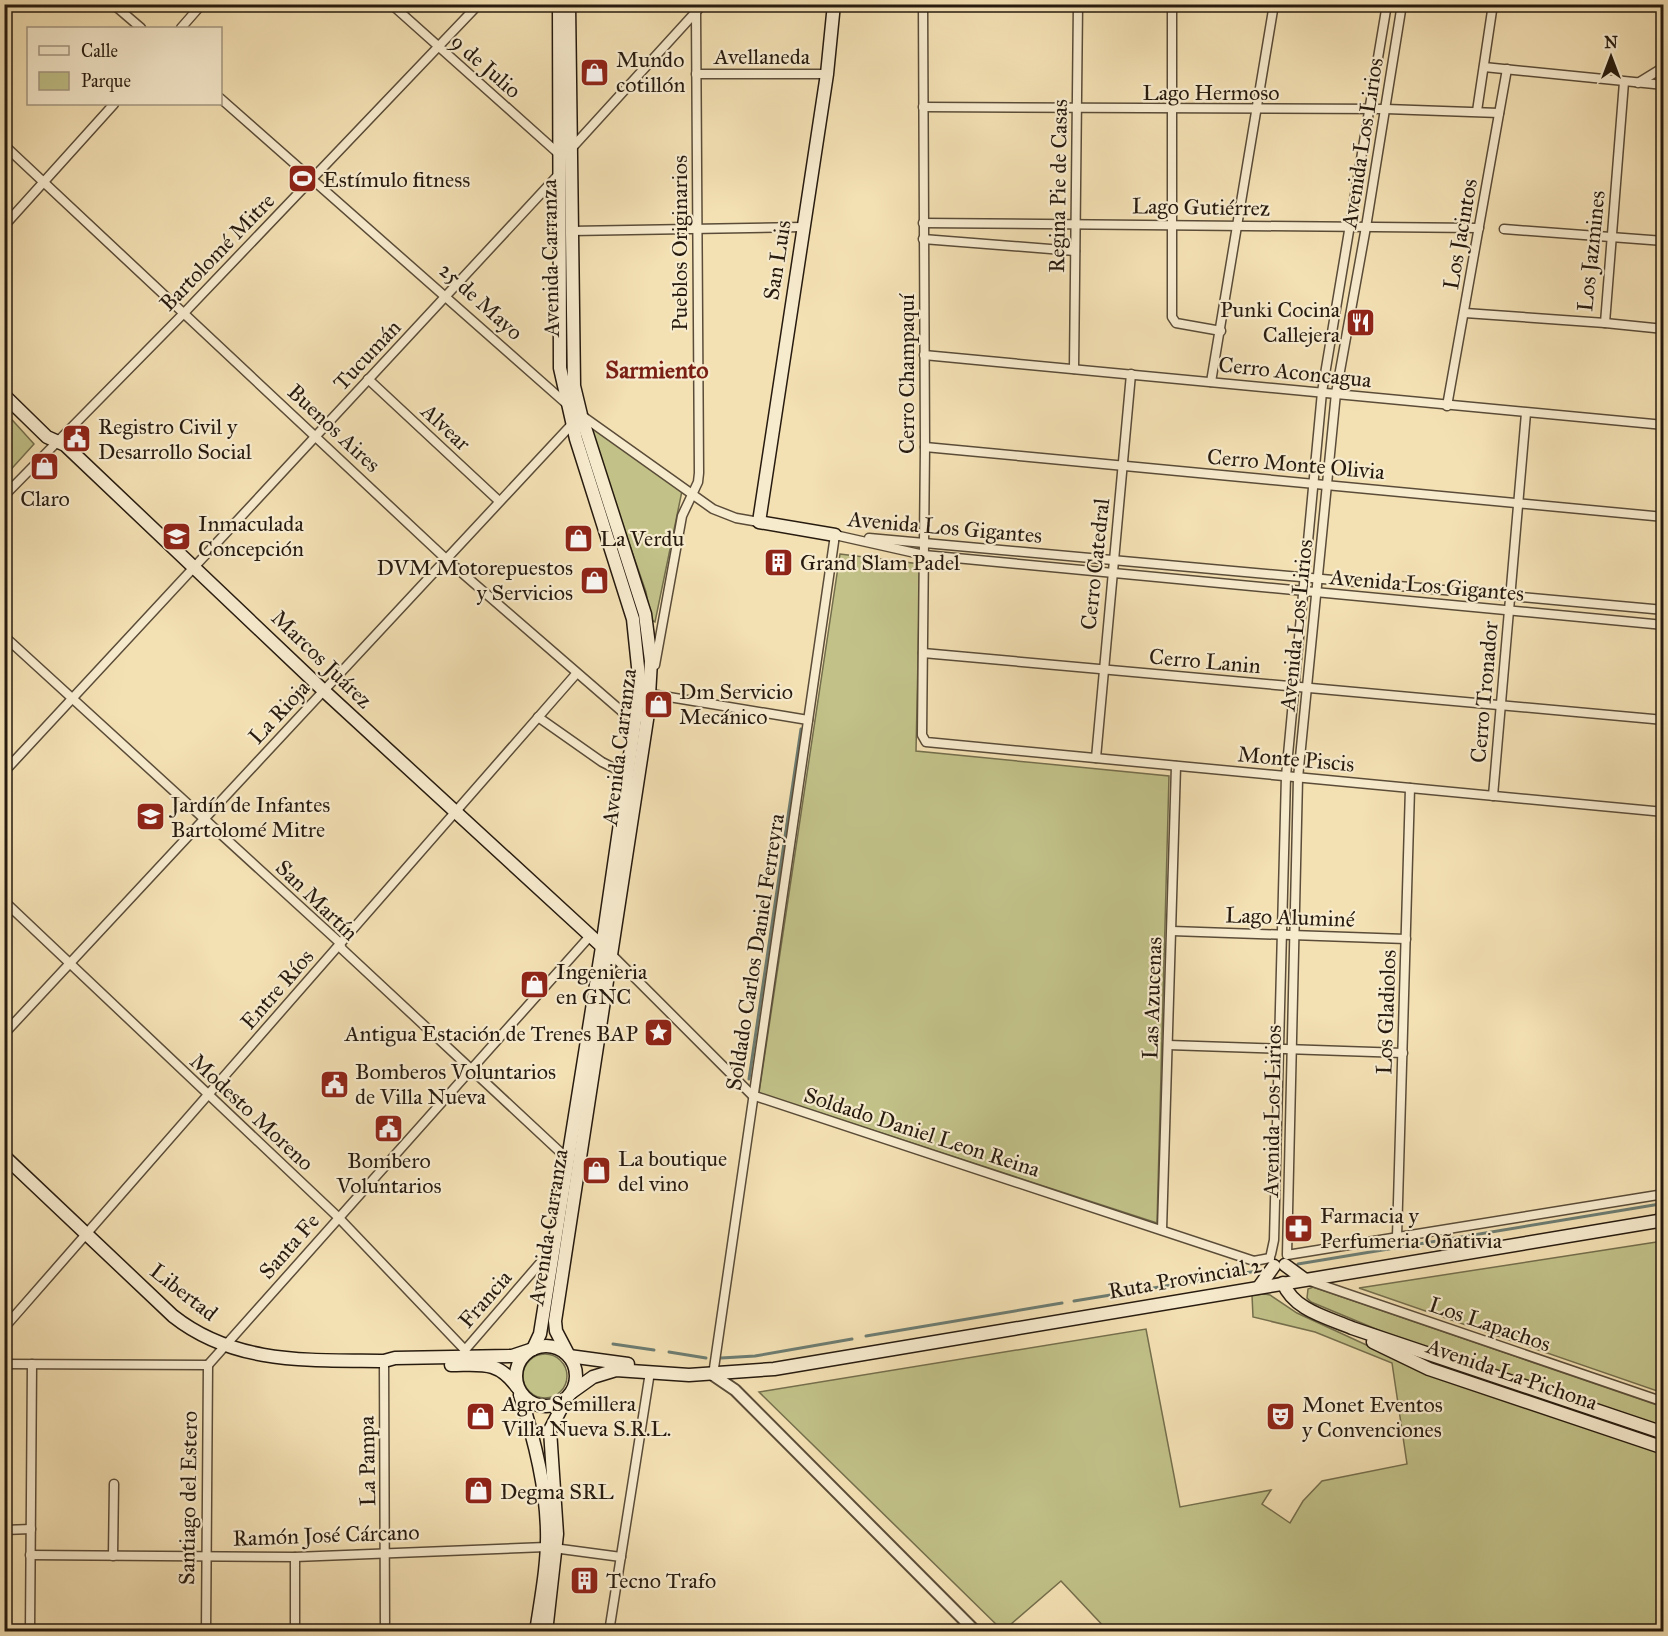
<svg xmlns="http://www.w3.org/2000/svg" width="1668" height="1636" font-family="'IM FELL Great Primer',serif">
<rect width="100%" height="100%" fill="#f3e0b3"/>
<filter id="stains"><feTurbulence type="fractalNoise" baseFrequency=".00333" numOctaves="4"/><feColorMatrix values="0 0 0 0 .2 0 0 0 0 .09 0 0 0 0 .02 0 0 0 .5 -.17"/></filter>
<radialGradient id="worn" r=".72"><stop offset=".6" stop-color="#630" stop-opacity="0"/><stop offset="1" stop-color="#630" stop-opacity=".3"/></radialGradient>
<!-- green -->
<g fill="#c1c188" stroke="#746e4c" stroke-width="1.5">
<polygon points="5,412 34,444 5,476 4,476"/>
<polygon points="593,428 682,491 655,622 651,620 646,592 590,431"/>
<polygon points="840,554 920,564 916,751 1169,776 1157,1223 759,1093"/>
<polygon points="1663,1241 1663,1393 1359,1288 1650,1243"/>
<polygon points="1313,1287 1663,1407 1663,1429 1424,1349 1311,1302 1307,1298 1308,1289"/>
<polygon points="1265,1294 1270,1295 1297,1313 1425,1372 1663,1453 1663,1631 1108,1631 1061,1581 1003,1631 759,1392 1146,1329 1180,1507 1271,1490 1262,1504 1290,1523 1303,1501 1322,1481 1407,1464 1392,1363 1315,1332 1253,1317 1252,1295"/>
<polygon points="1403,1351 1663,1438 1663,1443 1433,1367"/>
<circle cx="545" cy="1376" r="22"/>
</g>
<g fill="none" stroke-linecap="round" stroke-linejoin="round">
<!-- stream -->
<g stroke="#6d7c71" stroke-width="3">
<polyline points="749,1079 801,729"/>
<polyline points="1298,1264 1660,1204"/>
<polyline points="1074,1301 1257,1271"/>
<polyline points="866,1336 1062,1303"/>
<polyline points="613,1344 654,1350"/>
<polyline points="669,1352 706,1358"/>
<polyline points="721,1358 755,1356 852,1339"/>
</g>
<defs>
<g id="minor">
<polyline points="113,4 141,28"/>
<polyline points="391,4 559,154"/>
<polyline points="923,4 925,447 922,735 926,742 1664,812"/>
<polyline points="1172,4 1172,317 1176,323 1221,331"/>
<polyline points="1402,4 1366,227 1336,393 1298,778 1287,1255 1664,1194"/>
<polyline points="181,28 202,4"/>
<polyline points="1484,67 1664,85"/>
<polyline points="696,74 827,74"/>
<polyline points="1638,83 1664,67"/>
<polyline points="220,98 569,406"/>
<polyline points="923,107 1386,109 1499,113"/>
<polyline points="1477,111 1493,4"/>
<polyline points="4,145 446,559 626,715 639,717"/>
<polyline points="570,150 703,4"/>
<polyline points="923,223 1479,228"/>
<polyline points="4,226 114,104"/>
<polyline points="1504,229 1664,241"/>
<polyline points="571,231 803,227"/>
<polyline points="923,239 1075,251"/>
<polyline points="1465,313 1605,323 1624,82"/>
<polyline points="1605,323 1664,329"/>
<polyline points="924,355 1664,425"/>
<polyline points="1074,369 1078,4"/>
<polyline points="368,379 499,501"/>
<polyline points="1211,382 1274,4"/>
<polyline points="1447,406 1507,69"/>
<polyline points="581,415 713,509 736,518 759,522"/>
<polyline points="925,447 1664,517"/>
<polyline points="4,496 185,312 479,4"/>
<polyline points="835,535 924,555 1664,625"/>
<polyline points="869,538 1664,610"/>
<polyline points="4,636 339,942 342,949 559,1151 570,1158"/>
<polyline points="923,653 1664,720"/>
<polyline points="655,665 682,516 698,482 699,473 696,13"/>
<polyline points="651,694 808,720"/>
<polyline points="538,717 602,762 628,775"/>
<polyline points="1096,758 1131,374"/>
<polyline points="4,772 560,173"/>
<polyline points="1493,796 1526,413"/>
<polyline points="4,901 338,1217 465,1350 465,1357"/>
<polyline points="1172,931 1406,939"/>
<polyline points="611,954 752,1095 1254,1261 1270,1258"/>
<polyline points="4,1034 574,422"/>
<polyline points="1168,1045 1403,1053"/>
<polyline points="1660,1221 1664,1176"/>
<polyline points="1162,1230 1176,766"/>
<polyline points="1397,1237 1410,788"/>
<polyline points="1271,1254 1274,1240 1286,776 1322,392 1387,4"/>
<polyline points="1310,1281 1664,1402"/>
<polyline points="4,1328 576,674"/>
<polyline points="465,1350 553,1248"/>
<polyline points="384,1361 385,1632"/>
<polyline points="4,1364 208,1365"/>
<polyline points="208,1365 590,936"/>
<polyline points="713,1375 835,535"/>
<polyline points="4,1530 31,1529"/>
<polyline points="30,1555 295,1557 546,1547 621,1557"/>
<polyline points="113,1556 114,1484"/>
<polyline points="295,1557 295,1632"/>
<polyline points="30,1632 32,1364"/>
<polyline points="206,1632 208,1365"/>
<polyline points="609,1632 650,1372"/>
</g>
<polyline id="tertiary" points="713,1375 735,1390 976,1632"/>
<g id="secondary">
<polyline points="834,4 827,74 759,522 835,535"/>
<polyline points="4,395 47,437 65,445 323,690 607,951"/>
<path d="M4 1156 173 1316C235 1365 309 1360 384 1361L395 1358 512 1356 530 1350"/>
<polyline points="1285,1265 1304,1279"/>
<path d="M1283 1283C1294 1310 1326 1317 1352 1328L1664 1433"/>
<polyline points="1259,1287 1274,1266"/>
<polyline points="1373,1342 1429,1369 1664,1448"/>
<circle cx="546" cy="1376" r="30"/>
<polyline points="533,1349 540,1334 602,947 640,686 633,619 576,439 560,368 559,4"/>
<polyline points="568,1354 556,1331 555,1321 648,713 651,661 645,614 581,415 574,386 569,4"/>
<polyline points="569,1356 628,1364"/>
<path d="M451 1365C481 1365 498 1360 517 1387"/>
<polyline points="572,1392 593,1377 616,1370 689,1375 774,1369 1664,1220"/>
<path d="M520 1395C534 1438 546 1485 547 1530 548 1564 541 1598 536 1632"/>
<polyline points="546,1632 557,1534 550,1430 566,1399"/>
</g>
</defs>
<!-- minor casing -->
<use href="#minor" stroke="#5a4c38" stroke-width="11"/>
<!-- tertiary casing -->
<use href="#tertiary" stroke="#5a4c38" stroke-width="14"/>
<!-- secondary casing -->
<use href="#secondary" stroke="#271b0f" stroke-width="15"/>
<!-- minor -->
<use href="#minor" stroke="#f7ebce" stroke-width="8"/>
<!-- tertiary -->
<use href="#tertiary" stroke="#f7ebce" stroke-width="10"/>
<!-- secondary -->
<use href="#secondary" stroke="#f7ebce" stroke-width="12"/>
</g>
<!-- icons -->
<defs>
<symbol id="shop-square" viewBox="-11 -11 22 22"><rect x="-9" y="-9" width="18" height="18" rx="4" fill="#8f2418" stroke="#f7ebce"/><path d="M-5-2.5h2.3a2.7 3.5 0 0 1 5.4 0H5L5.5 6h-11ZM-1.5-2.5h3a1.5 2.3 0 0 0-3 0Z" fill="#fff"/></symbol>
<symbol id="stadium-square" viewBox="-11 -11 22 22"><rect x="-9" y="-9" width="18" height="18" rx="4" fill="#8f2418" stroke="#f7ebce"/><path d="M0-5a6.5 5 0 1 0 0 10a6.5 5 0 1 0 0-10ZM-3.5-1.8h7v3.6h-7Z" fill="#fff"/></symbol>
<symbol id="restaurant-square" viewBox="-11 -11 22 22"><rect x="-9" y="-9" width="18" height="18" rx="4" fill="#8f2418" stroke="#f7ebce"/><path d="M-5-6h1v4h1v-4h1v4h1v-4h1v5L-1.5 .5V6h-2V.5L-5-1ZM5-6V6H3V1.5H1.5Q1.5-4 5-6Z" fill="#fff"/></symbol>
<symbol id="civic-square" viewBox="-11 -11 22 22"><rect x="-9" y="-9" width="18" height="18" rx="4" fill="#8f2418" stroke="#f7ebce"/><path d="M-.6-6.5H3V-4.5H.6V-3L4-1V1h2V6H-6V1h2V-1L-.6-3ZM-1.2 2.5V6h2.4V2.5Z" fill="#fff"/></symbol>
<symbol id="school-square" viewBox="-11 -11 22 22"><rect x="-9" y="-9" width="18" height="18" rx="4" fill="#8f2418" stroke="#f7ebce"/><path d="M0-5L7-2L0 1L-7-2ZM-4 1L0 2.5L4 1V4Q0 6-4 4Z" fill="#fff"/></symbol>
<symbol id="building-square" viewBox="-11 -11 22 22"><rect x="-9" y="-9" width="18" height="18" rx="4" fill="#8f2418" stroke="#f7ebce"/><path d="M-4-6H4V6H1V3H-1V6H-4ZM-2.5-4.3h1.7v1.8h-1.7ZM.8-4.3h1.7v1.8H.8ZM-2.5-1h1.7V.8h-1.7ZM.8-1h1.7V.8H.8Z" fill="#fff"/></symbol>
<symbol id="sight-square" viewBox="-11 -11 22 22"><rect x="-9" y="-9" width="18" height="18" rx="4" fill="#8f2418" stroke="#f7ebce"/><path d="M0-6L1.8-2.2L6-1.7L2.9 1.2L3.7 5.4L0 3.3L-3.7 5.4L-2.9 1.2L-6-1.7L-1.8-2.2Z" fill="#fff"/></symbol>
<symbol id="pharmacy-square" viewBox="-11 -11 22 22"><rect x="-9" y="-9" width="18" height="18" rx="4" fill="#8f2418" stroke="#f7ebce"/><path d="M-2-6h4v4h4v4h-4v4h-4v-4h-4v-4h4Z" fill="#fff"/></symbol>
<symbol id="theatre-square" viewBox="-11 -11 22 22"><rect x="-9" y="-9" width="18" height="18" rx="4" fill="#8f2418" stroke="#f7ebce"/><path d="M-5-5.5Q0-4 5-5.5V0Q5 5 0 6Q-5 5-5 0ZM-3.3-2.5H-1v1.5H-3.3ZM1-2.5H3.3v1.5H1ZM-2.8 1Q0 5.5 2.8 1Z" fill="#fff"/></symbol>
</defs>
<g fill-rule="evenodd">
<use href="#shop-square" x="578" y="56" width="33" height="33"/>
<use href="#stadium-square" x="286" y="162" width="33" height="33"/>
<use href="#restaurant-square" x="1344" y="306" width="33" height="33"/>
<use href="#civic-square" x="60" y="422" width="33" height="33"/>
<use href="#shop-square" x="28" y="450" width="33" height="33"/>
<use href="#school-square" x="160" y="520" width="33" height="33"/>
<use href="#shop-square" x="562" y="522" width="33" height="33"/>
<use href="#building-square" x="762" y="546" width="33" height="33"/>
<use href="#shop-square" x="578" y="564" width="33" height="33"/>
<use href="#shop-square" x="642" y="688" width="33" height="33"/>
<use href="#school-square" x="134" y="800" width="33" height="33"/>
<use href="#shop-square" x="518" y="968" width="33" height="33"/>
<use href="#sight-square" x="642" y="1016" width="33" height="33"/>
<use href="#civic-square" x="318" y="1068" width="33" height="33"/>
<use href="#civic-square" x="372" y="1112" width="33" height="33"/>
<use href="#shop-square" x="580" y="1154" width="33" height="33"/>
<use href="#pharmacy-square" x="1282" y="1212" width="33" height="33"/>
<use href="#shop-square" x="464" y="1400" width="33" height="33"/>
<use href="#theatre-square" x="1264" y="1400" width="33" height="33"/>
<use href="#shop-square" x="462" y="1474" width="33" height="33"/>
<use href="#building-square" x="568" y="1564" width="33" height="33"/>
</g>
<g text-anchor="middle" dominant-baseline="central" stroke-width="4.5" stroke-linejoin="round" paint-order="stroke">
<!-- street labels -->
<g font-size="22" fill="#271b0f" stroke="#f7ebce">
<text x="762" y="56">Avellaneda</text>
<text transform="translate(486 66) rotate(41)">9 de Julio</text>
<text x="1211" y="92">Lago Hermoso</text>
<text transform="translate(1362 143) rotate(-81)">Avenida Los Lirios</text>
<text transform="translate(1058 186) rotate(-89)">Regina Pie de Casas</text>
<text transform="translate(1201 207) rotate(1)">Lago Gutiérrez</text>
<text transform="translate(1460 234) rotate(-80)">Los Jacintos</text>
<text transform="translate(679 243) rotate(-90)">Pueblos Originarios</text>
<text transform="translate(1591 251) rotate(-84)">Los Jazmines</text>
<text transform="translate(217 252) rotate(-46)">Bartolomé Mitre</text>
<text transform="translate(550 258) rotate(-91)">Avenida Carranza</text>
<text transform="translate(777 260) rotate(-81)">San Luis</text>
<text transform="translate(481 301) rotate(42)">25 de Mayo</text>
<text transform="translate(367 355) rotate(-47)">Tucumán</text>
<text transform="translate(1295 372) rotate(6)">Cerro Aconcagua</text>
<text transform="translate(906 374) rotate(-90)">Cerro Champaquí</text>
<text transform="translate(446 427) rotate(43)">Alvear</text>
<text transform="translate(334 428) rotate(43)">Buenos Aires</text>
<text transform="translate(1296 464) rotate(5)">Cerro Monte Olivia</text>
<text transform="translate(945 527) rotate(5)">Avenida Los Gigantes</text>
<text transform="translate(1095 564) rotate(-84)">Cerro Catedral</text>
<text transform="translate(1427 585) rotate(5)">Avenida Los Gigantes</text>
<text transform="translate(1296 625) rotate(-84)">Avenida Los Lirios</text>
<text transform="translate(322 659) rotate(44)">Marcos Juárez</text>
<text transform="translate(1205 661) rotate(5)">Cerro Lanin</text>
<text transform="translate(1484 692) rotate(-85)">Cerro Tronador</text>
<text transform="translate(279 712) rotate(-47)">La Rioja</text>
<text transform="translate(619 747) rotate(-83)">Avenida Carranza</text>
<text transform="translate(1296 759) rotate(5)">Monte Piscis</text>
<text transform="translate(317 900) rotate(44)">San Martín</text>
<text transform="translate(1290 917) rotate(2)">Lago Aluminé</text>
<text transform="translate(755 952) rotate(-81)">Soldado Carlos Daniel Ferreyra</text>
<text transform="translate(277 989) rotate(-49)">Entre Ríos</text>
<text transform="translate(1152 998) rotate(-88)">Las Azucenas</text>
<text transform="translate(1386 1012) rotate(-88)">Los Gladiolos</text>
<text transform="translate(1272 1111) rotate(-89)">Avenida Los Lirios</text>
<text transform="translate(252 1112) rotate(43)">Modesto Moreno</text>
<text transform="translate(922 1132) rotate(18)">Soldado Daniel Leon Reina</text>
<text transform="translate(548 1227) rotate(-81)">Avenida Carranza</text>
<text transform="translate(289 1246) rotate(-49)">Santa Fe</text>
<text transform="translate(1185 1278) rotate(-10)">Ruta Provincial 2</text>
<text transform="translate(184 1292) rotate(38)">Libertad</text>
<text transform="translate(485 1299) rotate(-49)">Francia</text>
<text transform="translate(1490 1324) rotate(19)">Los Lapachos</text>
<text transform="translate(1512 1374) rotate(19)">Avenida La Pichona</text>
<text transform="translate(367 1461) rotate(-91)">La Pampa</text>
<text transform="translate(188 1498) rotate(-89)">Santiago del Estero</text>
<text transform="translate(326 1535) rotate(-2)">Ramón José Cárcano</text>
</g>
<!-- poi labels -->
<g font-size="22" fill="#271b0f" stroke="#f7ebce" text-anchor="start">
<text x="616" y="59">Mundo<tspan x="616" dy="25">cotillón</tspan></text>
<text x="323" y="179">Estímulo fitness</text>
<text x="1340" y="309" text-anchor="end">Punki Cocina<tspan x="1340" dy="25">Callejera</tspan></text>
<text x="98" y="426">Registro Civil y<tspan x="98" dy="25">Desarrollo Social</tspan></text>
<text x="45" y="498" text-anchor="middle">Claro</text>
<text x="198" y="523">Inmaculada<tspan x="198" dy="25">Concepción</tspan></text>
<text x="600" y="538">La Verdu</text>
<text x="800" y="562">Grand Slam Padel</text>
<text x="573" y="567" text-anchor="end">DVM Motorepuestos<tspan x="573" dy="25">y Servicios</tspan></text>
<text x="679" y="691">Dm Servicio<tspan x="679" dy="25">Mecánico</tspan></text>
<text x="171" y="804">Jardín de Infantes<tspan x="171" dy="25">Bartolomé Mitre</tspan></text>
<text x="556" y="971">Ingenieria<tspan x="556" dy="25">en GNC</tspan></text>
<text x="638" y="1033" text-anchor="end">Antigua Estación de Trenes BAP</text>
<text x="355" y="1071">Bomberos Voluntarios<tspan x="355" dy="25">de Villa Nueva</tspan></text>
<text x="618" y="1158">La boutique<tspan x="618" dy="25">del vino</tspan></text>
<text x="389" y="1160" text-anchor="middle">Bombero<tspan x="389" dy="25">Voluntarios</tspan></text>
<text x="1320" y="1215">Farmacia y<tspan x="1320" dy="25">Perfumeria Oñativia</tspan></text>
<text x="502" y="1403">Agro Semillera<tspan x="502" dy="25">Villa Nueva S.R.L.</tspan></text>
<text x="1302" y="1404">Monet Eventos<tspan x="1302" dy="25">y Convenciones</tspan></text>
<text x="500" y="1491">Degma SRL</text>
<text x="606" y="1580">Tecno Trafo</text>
</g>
<!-- neighbourhood labels -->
<g font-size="24" font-weight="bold" fill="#7a1f14" stroke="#f7ebce">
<text x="657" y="370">Sarmiento</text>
</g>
</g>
<!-- margin -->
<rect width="1668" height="1636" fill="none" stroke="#f3e0b3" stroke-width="24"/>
<rect x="6" y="6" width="1656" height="1624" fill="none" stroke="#271b0f" stroke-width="3"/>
<rect x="12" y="12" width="1644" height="1612" fill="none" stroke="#271b0f" stroke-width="1.5"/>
<!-- legend -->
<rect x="27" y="27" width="195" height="78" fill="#f7ebce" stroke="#a49882" stroke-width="1.5"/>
<rect x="39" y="46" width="30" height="9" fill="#f7ebce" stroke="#a49882" stroke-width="1.5"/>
<text x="81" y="57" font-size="18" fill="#271b0f">Calle</text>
<rect x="39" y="72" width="30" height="18" fill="#c1c188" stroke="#a49882" stroke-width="1.5"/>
<text x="81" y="87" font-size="18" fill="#271b0f">Parque</text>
<!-- north arrow -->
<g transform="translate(1611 57)" stroke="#f7ebce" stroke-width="4.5" paint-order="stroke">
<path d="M0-4.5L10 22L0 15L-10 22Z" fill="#271b0f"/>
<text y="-9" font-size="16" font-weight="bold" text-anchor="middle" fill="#271b0f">N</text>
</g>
<rect width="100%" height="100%" filter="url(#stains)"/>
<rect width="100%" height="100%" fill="url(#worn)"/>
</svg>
